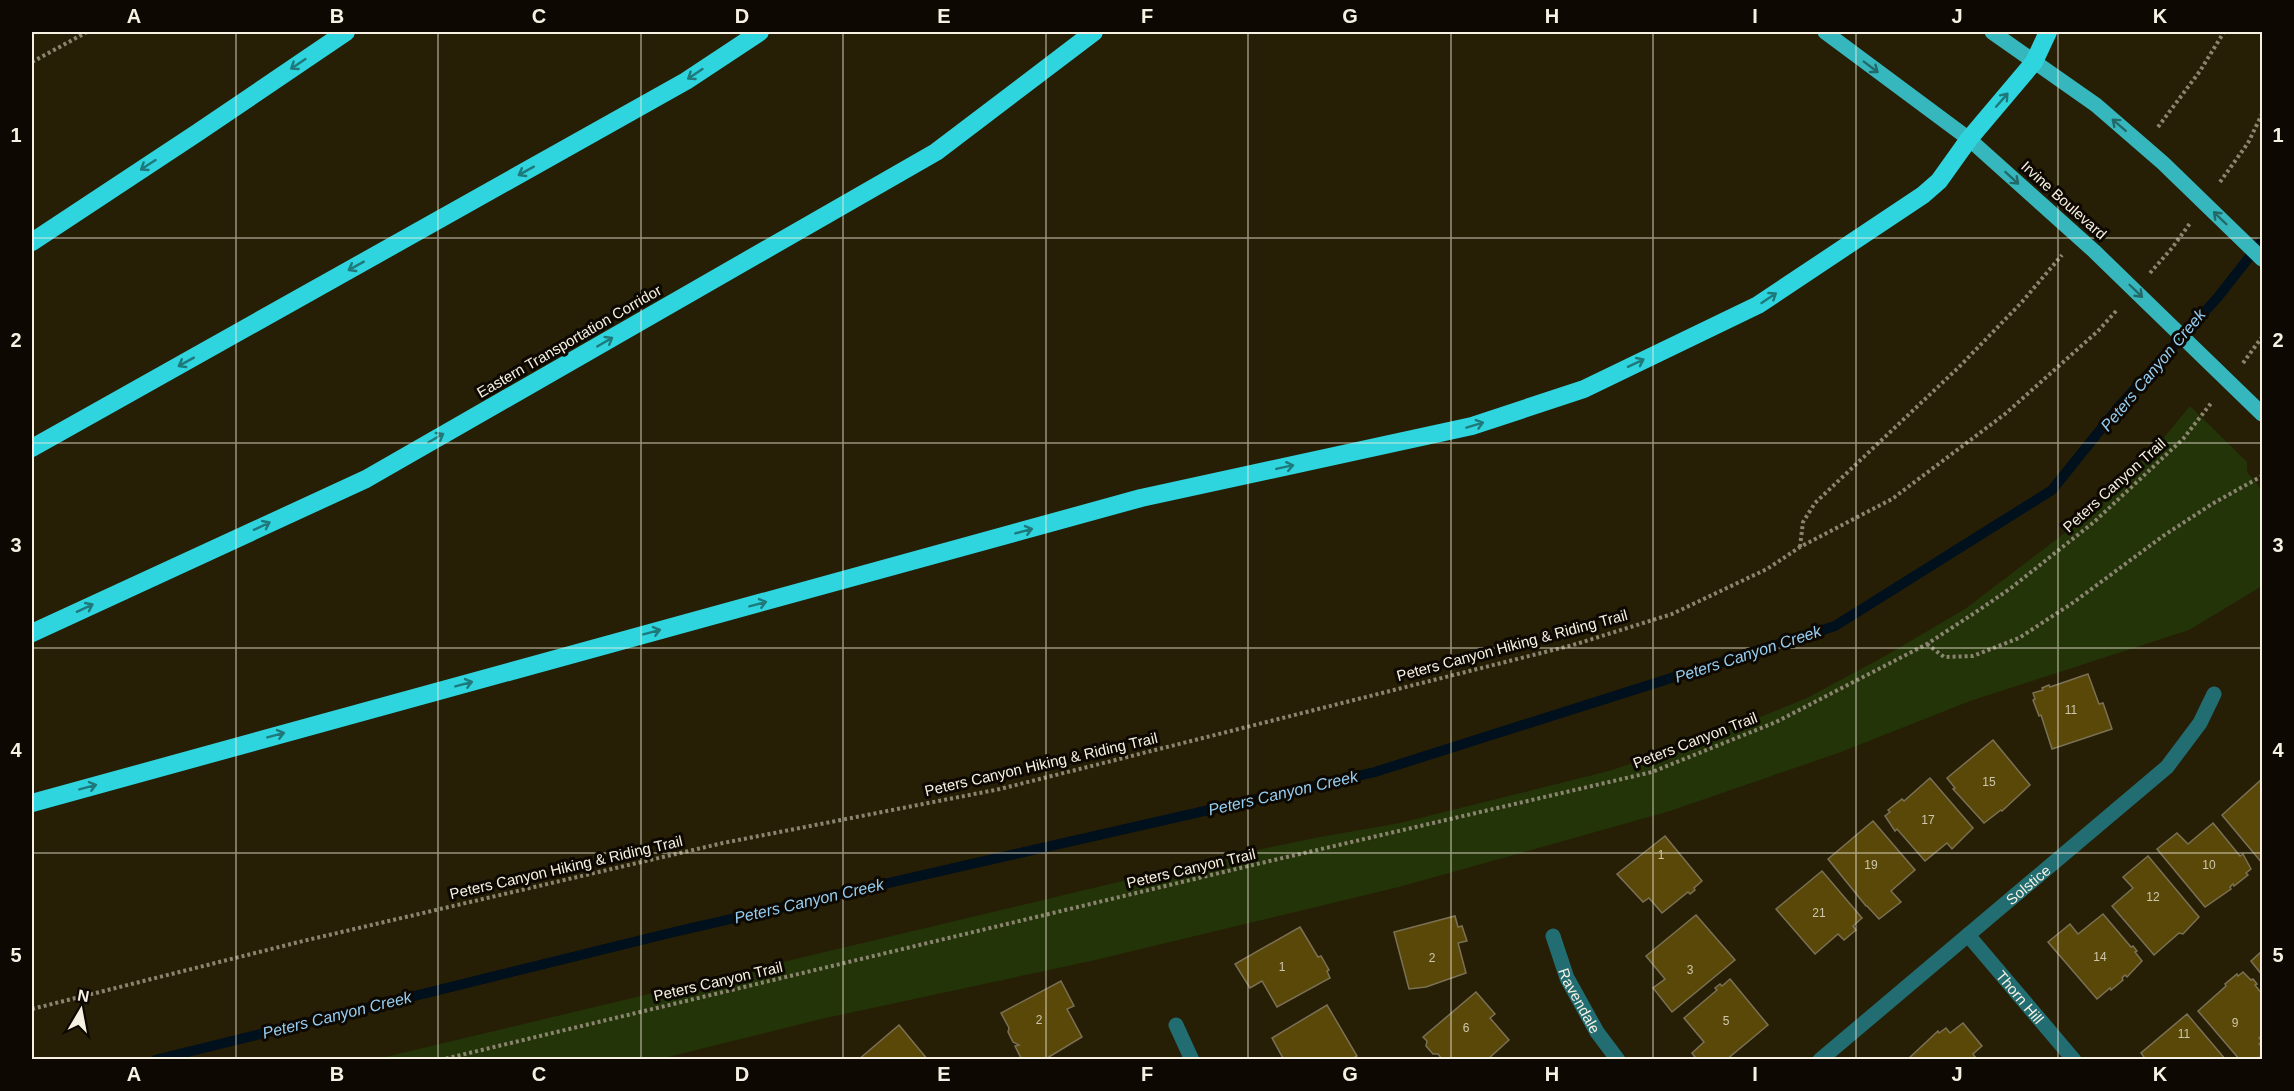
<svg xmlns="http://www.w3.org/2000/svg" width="2294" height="1091" font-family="Arial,sans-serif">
<rect width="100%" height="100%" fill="#271f05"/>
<!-- green -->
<polygon fill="#223408" points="2190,406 2247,462 2247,472 2262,490 2262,586 2189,630 1970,701 1841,752 1670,811 1399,887 1091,961 821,1019 660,1059 377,1059 1223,857 1320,837 1400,823 1609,771 1703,740 1807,698 1878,660 1965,609 2061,536 2152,452"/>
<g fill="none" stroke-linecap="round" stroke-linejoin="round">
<!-- stream -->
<polyline stroke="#00101d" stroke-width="10" points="155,1060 674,932 1375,772 1835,626 2052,490 2121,404 2218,297 2262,241"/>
</g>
<!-- building -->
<g fill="#594808" stroke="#7a7155" stroke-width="1.5">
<polygon points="2088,674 2099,704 2103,703 2112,729 2052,749 2041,715 2039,716 2033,700 2035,699 2033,693 2043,690 2042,688 2049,685 2050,687"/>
<polygon points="1993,740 2030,785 2002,811 2001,810 1984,823 1953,789 1955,788 1947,778"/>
<polygon points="1930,778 1973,828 1952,849 1947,843 1925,861 1897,829 1895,831 1885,816 1890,812 1888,810 1902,799 1904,801"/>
<polygon points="2262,779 2262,863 2222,815"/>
<polygon points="1873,821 1915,870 1891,891 1901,902 1879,919 1867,906 1866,906 1828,859"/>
<polygon points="2213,823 2240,856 2243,854 2251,869 2246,873 2248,875 2234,886 2233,884 2230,887 2231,889 2205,907 2157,849 2177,833 2188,844"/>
<polygon points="1665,836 1702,881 1694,888 1695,890 1690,894 1688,892 1662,913 1649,898 1643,902 1617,874"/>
<polygon points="2148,856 2199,917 2183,934 2179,933 2154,955 2112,906 2133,888 2123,877"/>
<polygon points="1822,871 1862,918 1853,926 1856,930 1844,940 1838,934 1815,954 1776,909"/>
<polygon points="2103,914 2131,947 2133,946 2137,951 2135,952 2142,961 2127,977 2125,975 2122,978 2123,980 2111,990 2110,988 2097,999 2048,942 2070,924 2078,934"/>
<polygon points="1696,915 1735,960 1672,1012 1653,988 1665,979 1646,956"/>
<polygon points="1455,916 1458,927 1462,926 1467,941 1458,943 1466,973 1426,987 1409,989 1394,932"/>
<polygon points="1300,927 1318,957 1321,956 1329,970 1327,971 1330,978 1277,1007 1262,981 1250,988 1235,964"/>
<polygon points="2262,951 2262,975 2251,961"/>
<polygon points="2243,972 2251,980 2253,979 2257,984 2255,985 2262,994 2262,1035 2259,1038 2262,1041 2259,1044 2262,1047 2262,1055 2257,1060 2240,1060 2198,1011 2226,986 2225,984 2237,974 2238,976"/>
<polygon points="1730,979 1768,1025 1726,1060 1697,1060 1692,1053 1704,1042 1684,1018 1717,990 1715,988 1720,984 1722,986"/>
<polygon points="1061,981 1074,1006 1067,1009 1082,1037 1044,1060 1022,1060 1015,1046 1019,1045 1013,1042 1008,1032 1009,1028 1001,1013"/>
<polygon points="1476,992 1495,1014 1490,1018 1509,1040 1487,1060 1443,1060 1438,1054 1433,1054 1426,1046 1427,1041 1423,1037"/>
<polygon points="1327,1005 1357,1056 1350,1060 1284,1060 1272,1038"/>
<polygon points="2187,1014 2226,1060 2146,1060 2141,1053"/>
<polygon points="1963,1023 1982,1046 1973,1054 1977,1060 1907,1060 1938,1031 1939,1033 1946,1028 1950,1033"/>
<polygon points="899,1025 928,1060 858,1060"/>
</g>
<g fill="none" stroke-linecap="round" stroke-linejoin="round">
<!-- path -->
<g stroke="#8b8470" stroke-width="4" stroke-dasharray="3 3" stroke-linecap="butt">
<polyline points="32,33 34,32"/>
<polyline points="32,62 87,32"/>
<polyline points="2158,127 2200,71 2224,32"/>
<polyline points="2220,182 2248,143 2262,114"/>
<polyline points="2150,273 2172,248 2191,222"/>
<polyline points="2243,363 2262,337"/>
<polyline points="1800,547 1803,522 1815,503 1959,367 2021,303 2062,255"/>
<polyline points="1927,644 1944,657 1973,656 2019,638 2074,602 2163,536 2212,504 2262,476"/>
<polyline points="32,1009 303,941 723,843 1000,789 1573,645 1672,614 1767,569 1800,547 1892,499 2005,414 2098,331 2117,310"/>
<polyline points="440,1060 1257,864 1652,772 1776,722 1927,644 1976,612 2011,588 2094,522 2183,439 2212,402"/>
</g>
<!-- minor -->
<g stroke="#226d72" stroke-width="15">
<path id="s1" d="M1968 935 2074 1060"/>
<path id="s2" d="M1553 936 1567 978 1597 1032 1618 1060"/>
<polyline points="1176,1025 1192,1060"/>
<path id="s3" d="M1820 1060 2167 767 2200 723 2214 694"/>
</g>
<!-- major -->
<g stroke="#36b7be" stroke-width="15">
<polyline points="1825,32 1969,139 2094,251 2262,414"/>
<polyline points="1992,32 2096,105 2163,163 2262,259"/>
</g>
<!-- highway -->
<g stroke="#2ed5de" stroke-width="18">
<polyline points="32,242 197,133 346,32"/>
<polyline points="32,448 686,81 760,32"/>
<polyline points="32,633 366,479 936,152 1094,32"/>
<polyline points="32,803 1141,498 1472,426 1584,389 1758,305 1923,195 1939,181 1969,139 2034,62 2048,32"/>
</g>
</g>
<!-- one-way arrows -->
<defs><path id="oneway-shaft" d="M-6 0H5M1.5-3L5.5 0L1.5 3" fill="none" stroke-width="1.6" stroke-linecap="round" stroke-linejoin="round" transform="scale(1.5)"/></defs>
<g stroke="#1f797b">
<use href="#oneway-shaft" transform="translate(298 64) rotate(146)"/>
<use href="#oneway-shaft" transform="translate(695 74) rotate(146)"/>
<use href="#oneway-shaft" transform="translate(2002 100) rotate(-49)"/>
<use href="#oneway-shaft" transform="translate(148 165) rotate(147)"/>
<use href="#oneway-shaft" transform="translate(526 171) rotate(151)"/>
<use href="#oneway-shaft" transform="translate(356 266) rotate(151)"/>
<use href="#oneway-shaft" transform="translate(1769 298) rotate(-34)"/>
<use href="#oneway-shaft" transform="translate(605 342) rotate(-30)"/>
<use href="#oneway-shaft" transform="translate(186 362) rotate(151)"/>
<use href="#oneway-shaft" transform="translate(1636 363) rotate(-25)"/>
<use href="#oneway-shaft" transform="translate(1475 425) rotate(-17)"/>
<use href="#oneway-shaft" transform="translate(436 438) rotate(-30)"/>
<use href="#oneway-shaft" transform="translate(1285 467) rotate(-12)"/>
<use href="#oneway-shaft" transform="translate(262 526) rotate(-25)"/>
<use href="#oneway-shaft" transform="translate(1024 531) rotate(-15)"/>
<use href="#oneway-shaft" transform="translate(758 604) rotate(-15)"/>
<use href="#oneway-shaft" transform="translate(85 608) rotate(-25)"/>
<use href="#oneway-shaft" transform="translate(652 632) rotate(-15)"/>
<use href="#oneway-shaft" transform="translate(464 684) rotate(-15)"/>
<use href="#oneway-shaft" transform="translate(276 735) rotate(-15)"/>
<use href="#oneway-shaft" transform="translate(88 787) rotate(-15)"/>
</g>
<g stroke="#246969">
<use href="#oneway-shaft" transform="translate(1871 67) rotate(37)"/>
<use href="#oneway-shaft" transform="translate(2119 125) rotate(-139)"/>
<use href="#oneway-shaft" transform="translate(2012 178) rotate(42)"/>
<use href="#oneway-shaft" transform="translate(2220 218) rotate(-136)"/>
<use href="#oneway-shaft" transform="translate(2136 291) rotate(44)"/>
</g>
<!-- grid -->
<path fill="none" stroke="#f6f1e2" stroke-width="1.5" stroke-opacity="0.55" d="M236 32V1060M438 32V1060M641 32V1060M843 32V1060M1046 32V1060M1248 32V1060M1451 32V1060M1653 32V1060M1856 32V1060M2058 32V1060M32 238H2262M32 443H2262M32 648H2262M32 853H2262"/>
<g text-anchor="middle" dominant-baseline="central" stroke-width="6" stroke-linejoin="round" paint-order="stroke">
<!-- number labels -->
<g font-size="12" fill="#cfc7ac">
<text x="2071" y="710">11</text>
<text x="1989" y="782">15</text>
<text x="1928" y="820">17</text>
<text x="1661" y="855">1</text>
<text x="1871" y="865">19</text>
<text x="2209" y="865">10</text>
<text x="2153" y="897">12</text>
<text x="1819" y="913">21</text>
<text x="2100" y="957">14</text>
<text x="1432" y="958">2</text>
<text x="1282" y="967">1</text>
<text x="1690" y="970">3</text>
<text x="1039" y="1020">2</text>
<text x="1726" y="1021">5</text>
<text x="2235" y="1023">9</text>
<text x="1466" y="1028">6</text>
<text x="2184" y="1034">11</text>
</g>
<!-- street labels -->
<g font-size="15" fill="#f6f1e2" stroke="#0d0902">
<text transform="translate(2064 200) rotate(42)">Irvine Boulevard</text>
<text transform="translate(569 341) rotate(-30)">Eastern Transportation Corridor</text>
<text transform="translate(2114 485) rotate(-42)">Peters Canyon Trail</text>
<text transform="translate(1512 645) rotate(-15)">Peters Canyon Hiking &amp; Riding Trail</text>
<text transform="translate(1695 740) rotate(-21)">Peters Canyon Trail</text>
<text transform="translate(1041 764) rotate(-13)">Peters Canyon Hiking &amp; Riding Trail</text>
<text transform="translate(566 867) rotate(-13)">Peters Canyon Hiking &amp; Riding Trail</text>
<text transform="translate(1191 868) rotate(-13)">Peters Canyon Trail</text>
<text stroke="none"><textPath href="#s3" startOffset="272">Solstice</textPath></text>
<text transform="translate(718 981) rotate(-13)">Peters Canyon Trail</text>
<text stroke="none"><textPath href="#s1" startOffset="81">Thorn Hill</textPath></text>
<text stroke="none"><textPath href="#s2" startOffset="70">Ravendale</textPath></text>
</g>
<!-- water labels -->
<g font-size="16" font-style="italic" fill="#96cef3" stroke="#0d0902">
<text transform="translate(2153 370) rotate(-50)">Peters Canyon Creek</text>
<text transform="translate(1748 654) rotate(-18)">Peters Canyon Creek</text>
<text transform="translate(1283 793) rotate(-13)">Peters Canyon Creek</text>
<text transform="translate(809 901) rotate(-13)">Peters Canyon Creek</text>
<text transform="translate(337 1015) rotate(-14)">Peters Canyon Creek</text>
</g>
</g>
<!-- border -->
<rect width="2294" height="1091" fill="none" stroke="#0d0902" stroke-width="66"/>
<!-- north arrow -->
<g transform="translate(81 1010) rotate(10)" stroke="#0d0902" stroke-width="4.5" paint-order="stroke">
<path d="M0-4.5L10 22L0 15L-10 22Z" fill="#f6f1e2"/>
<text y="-9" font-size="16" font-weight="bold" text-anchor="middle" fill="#f6f1e2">N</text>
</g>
<rect x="33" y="33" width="2228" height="1025" fill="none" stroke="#f6f1e2" stroke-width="2"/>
<g font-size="20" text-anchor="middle" font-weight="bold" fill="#f6f1e2">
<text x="134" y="23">A</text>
<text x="337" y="23">B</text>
<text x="539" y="23">C</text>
<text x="742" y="23">D</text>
<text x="944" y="23">E</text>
<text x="1147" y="23">F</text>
<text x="1350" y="23">G</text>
<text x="1552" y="23">H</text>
<text x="1755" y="23">I</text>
<text x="1957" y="23">J</text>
<text x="2160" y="23">K</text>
<text x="16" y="142">1</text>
<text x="2278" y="142">1</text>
<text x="16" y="347">2</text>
<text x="2278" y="347">2</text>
<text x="16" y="552">3</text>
<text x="2278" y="552">3</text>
<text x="16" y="757">4</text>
<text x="2278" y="757">4</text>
<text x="16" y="962">5</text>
<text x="2278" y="962">5</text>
<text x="134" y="1081">A</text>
<text x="337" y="1081">B</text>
<text x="539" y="1081">C</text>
<text x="742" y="1081">D</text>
<text x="944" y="1081">E</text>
<text x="1147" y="1081">F</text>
<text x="1350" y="1081">G</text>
<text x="1552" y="1081">H</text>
<text x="1755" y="1081">I</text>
<text x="1957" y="1081">J</text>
<text x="2160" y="1081">K</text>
</g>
</svg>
